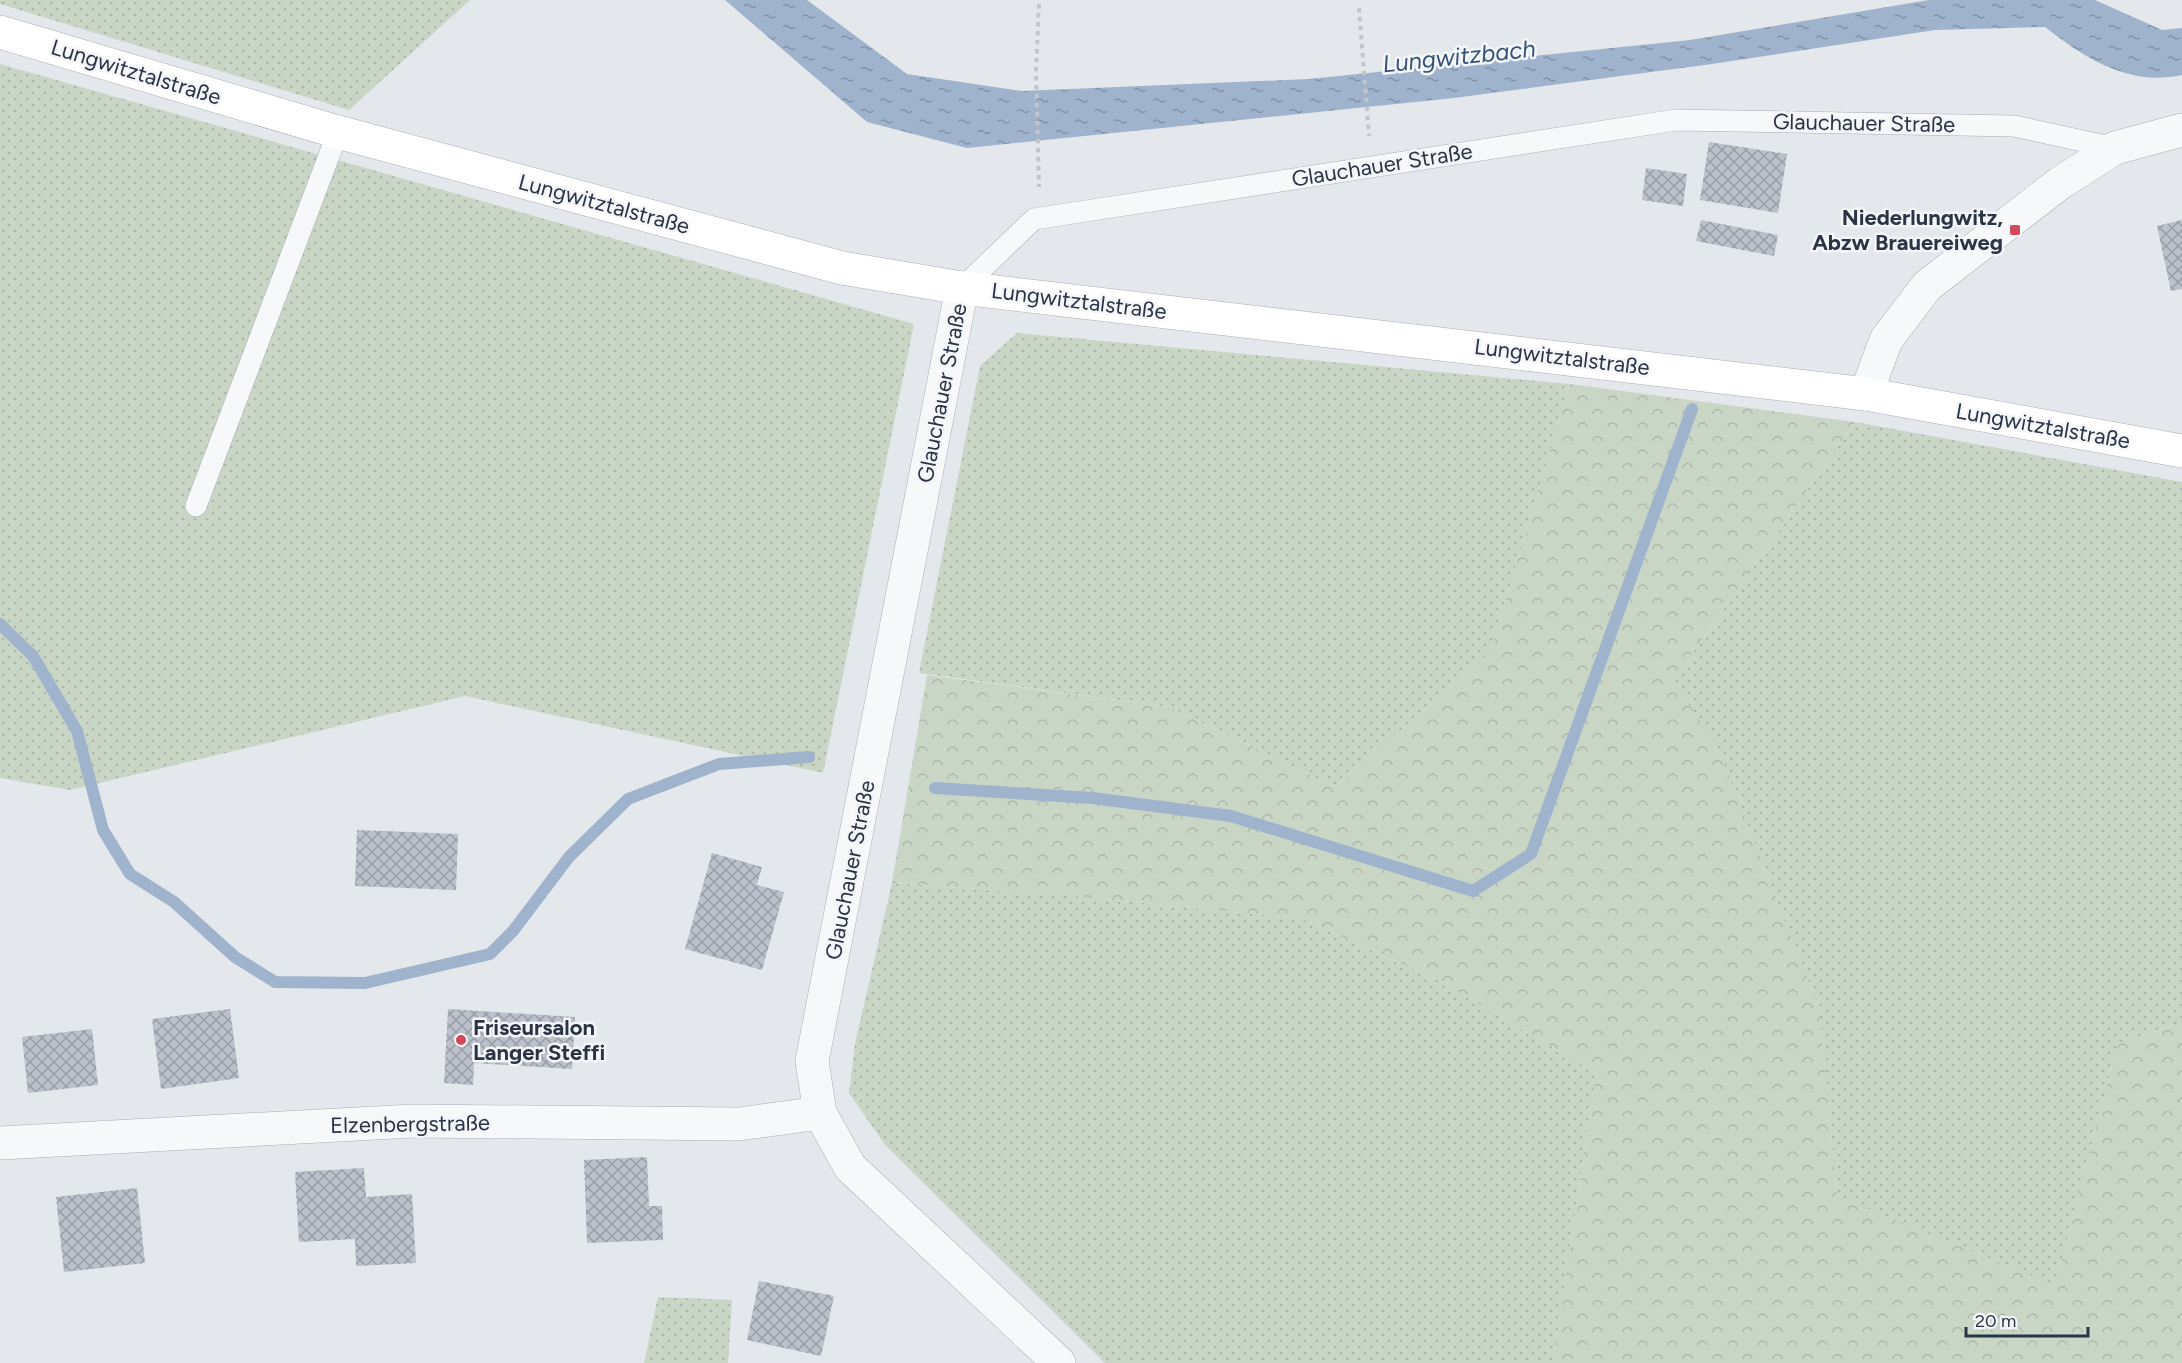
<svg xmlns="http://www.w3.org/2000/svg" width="2182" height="1363" font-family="Figtree,sans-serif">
<defs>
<pattern id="grass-dots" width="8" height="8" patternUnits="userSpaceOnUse" patternTransform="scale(1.5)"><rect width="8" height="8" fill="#c9d6c5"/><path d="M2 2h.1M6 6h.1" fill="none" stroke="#adb8ab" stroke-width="1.8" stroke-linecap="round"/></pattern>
<pattern id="forest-crowns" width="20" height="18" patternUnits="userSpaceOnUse" patternTransform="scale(1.5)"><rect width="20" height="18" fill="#c9d6c5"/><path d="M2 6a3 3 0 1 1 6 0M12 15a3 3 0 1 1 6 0" fill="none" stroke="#adb8ab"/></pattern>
<pattern id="water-ripples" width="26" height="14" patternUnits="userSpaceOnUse" patternTransform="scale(1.5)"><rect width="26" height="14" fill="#9fb4cc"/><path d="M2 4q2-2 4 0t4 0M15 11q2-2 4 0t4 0" fill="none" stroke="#8293a7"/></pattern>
<pattern id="building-cross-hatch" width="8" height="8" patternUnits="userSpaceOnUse" patternTransform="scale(1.5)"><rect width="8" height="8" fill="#bbc0ca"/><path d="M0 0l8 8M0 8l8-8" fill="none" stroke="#989da6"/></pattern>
</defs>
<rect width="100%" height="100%" fill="#e4e7ec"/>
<!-- grass -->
<g fill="url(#grass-dots)">
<polygon points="0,0 470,0 349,110 0,4"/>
<polygon points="0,64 914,324 823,773 465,696 70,790 0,778"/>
<polygon points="1017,333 1570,384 1490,653 1335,787 1169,707 919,673 980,366"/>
<polygon points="1855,422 2182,482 2182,1023 2118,1043 2055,1286 1837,1197 1819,1008 1673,681"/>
<polygon points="892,883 1065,895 1302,919 1440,981 1596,1073 1553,1363 1105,1363 885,1145 849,1093 855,1044"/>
<polygon points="658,1297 732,1300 728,1363 644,1363"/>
</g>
<!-- forest -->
<polygon fill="url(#forest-crowns)" points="1570,384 1855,422 1673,681 1717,746 1819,1008 1837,1196 2055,1285 2118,1043 2182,1023 2182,1363 1553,1363 1596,1073 1440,981 1302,919 1065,895 892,883 927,675 1169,707 1335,787 1490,653"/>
<!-- water -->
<path fill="url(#water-ripples)" d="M725 0H807L907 74 1022 91 1309 79 1690 40 1929 0H2095L2162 30 2182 28V75C2130 87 2084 58 2045 27L1935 30 1712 64 1454 98 967 148 867 122Z"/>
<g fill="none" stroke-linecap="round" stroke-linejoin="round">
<!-- stream -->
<g stroke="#9fb4cc" stroke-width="12">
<polyline points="0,624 33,656 77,731 103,830 130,874 174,902 235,957 275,982 365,983 490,954 513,931 569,857 628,799 719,764 809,757"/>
<polyline points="935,788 1092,798 1231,816 1473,891 1531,854 1692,409"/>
</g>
</g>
<!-- building -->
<g fill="url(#building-cross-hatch)">
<polygon points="1709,142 1787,154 1778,213 1700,200"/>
<polygon points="1646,168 1687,174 1683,206 1642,200"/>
<polygon points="1701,220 1778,235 1774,256 1696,241"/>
<polygon points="2182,220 2182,289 2171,291 2157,226"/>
<polygon points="357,830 458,834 456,890 355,886"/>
<polygon points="712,853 762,867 757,885 784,892 762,970 685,949"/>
<polygon points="230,1009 239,1078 161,1089 152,1019"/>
<polygon points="448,1009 575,1017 572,1069 474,1063 473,1085 444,1083"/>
<polygon points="92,1029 98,1085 28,1093 22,1037"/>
<polygon points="647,1157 649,1206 662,1206 663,1240 587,1243 584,1160"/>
<polygon points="364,1168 366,1197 412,1194 416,1263 356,1266 355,1239 299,1242 295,1172"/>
<polygon points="137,1188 145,1263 64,1272 56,1197"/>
<polygon points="759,1281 834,1296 821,1356 747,1340"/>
</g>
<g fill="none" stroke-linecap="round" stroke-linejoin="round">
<defs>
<g id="service">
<polyline points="962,288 1034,219 1676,120 2014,126 2115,148"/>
<polyline points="196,506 338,132"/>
</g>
<g id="minor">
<polyline points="1866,394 1886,340 1927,286 2060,183 2115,148 2182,130"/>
<polyline points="0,1143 413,1121 739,1124 820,1113"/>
</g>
<polyline id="tertiary" points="962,288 812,1061 820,1113 850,1167 1059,1363"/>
<polyline id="secondary" points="0,32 338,132 842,268 962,288 1866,394 2182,451"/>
</defs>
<!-- service casing -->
<use href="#service" stroke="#a9aeb7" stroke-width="22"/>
<!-- minor casing -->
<use href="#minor" stroke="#a9aeb7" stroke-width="34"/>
<!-- tertiary casing -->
<use href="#tertiary" stroke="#a9aeb7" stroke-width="34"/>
<!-- secondary casing -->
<use href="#secondary" stroke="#a9aeb7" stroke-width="34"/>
<!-- path -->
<g stroke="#c2c5cb" stroke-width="4" stroke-dasharray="4.5 4.5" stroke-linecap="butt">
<polyline points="1039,4 1036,72 1039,187"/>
<polyline points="1359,8 1369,136"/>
</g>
<!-- service -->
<use href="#service" stroke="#f7f8fa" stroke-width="21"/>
<!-- minor -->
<use href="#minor" stroke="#f7f8fa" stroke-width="33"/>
<!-- tertiary -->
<use href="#tertiary" stroke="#f7f8fa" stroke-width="33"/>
<!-- secondary -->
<use href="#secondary" stroke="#fff" stroke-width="33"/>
</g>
<!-- markers -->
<g fill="#d1495b" stroke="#f4f6f9" stroke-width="2">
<rect x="2009" y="224" width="12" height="12" rx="3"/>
<circle cx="461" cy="1040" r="6"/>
</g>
<g text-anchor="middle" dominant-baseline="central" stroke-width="5" stroke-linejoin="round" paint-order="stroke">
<!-- street labels -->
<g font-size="22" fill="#2b3445" stroke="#f4f6f9">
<text transform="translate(136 72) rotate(17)">Lungwitztalstraße</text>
<text transform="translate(1864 123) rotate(1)">Glauchauer Straße</text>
<text transform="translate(1382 165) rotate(-9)">Glauchauer Straße</text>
<text transform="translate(604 204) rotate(15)">Lungwitztalstraße</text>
<text transform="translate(1079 301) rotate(7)">Lungwitztalstraße</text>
<text transform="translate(1562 357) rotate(7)">Lungwitztalstraße</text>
<text transform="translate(942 393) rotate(-79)">Glauchauer Straße</text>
<text transform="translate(2043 426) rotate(10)">Lungwitztalstraße</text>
<text transform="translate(850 870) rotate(-79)">Glauchauer Straße</text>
<text transform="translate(410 1124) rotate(-1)">Elzenbergstraße</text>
</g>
<!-- poi labels -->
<g font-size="22" font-weight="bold" fill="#2b3445" stroke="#f4f6f9" text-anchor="end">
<text x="2003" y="217">Niederlungwitz,<tspan x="2003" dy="25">Abzw Brauereiweg</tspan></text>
<text x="473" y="1027" text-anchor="start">Friseursalon<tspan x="473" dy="25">Langer Steffi</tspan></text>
</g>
<!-- water labels -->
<g font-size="24" font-style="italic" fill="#34527a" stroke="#f4f6f9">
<text transform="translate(1459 56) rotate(-6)">Lungwitzbach</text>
</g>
</g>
<!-- scale -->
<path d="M1966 1327v9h122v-9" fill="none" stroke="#2b3445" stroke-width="3"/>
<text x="1975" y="1327" font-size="18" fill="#2b3445" stroke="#f4f6f9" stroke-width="4.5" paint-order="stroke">20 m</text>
</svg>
